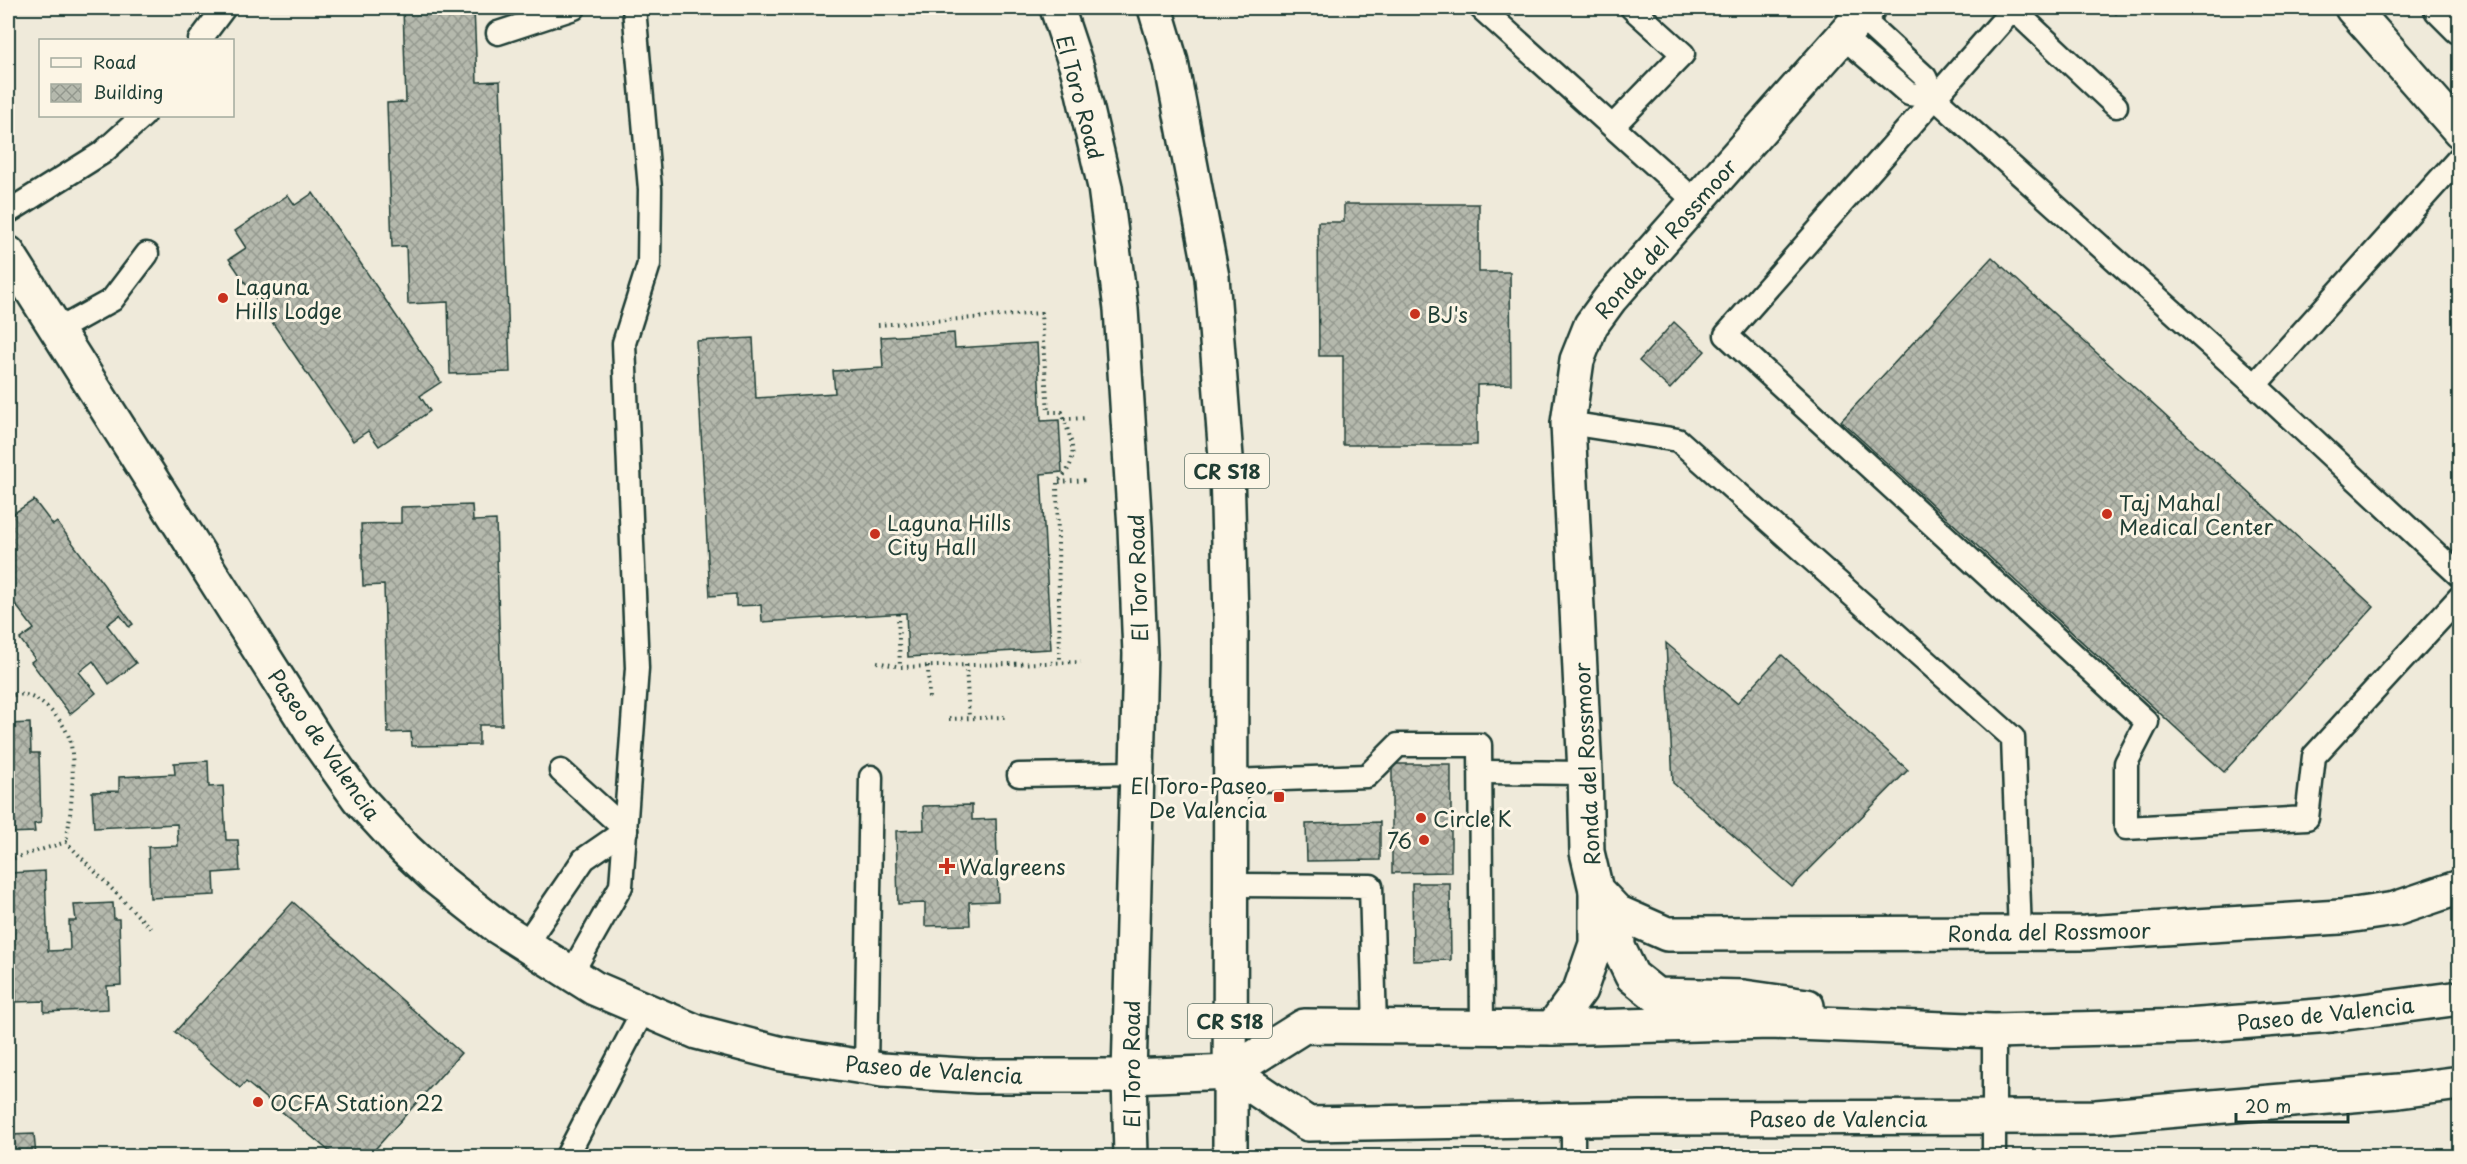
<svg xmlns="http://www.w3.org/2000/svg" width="2467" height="1164" font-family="'Playpen Sans',sans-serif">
<defs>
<pattern id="building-cross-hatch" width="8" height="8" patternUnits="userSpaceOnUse" patternTransform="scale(1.5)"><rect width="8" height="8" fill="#b5b9ad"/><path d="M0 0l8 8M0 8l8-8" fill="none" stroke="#93988e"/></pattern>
</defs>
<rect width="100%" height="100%" fill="#efeada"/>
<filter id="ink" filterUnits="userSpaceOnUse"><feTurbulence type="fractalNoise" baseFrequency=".0167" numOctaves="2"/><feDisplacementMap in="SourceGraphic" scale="12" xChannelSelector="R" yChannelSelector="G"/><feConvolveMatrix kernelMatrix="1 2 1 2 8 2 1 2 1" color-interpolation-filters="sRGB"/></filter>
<g filter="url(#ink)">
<!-- building -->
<g fill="url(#building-cross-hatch)" stroke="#1f3d34" stroke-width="1.5">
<polygon points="403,8 474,8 477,82 500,81 510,372 450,374 448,302 408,304 406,246 392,247 387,103 406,102"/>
<polygon points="2110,8 2123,8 2116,14"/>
<polygon points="313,193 441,382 420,396 430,411 379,446 368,431 353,441 229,259 246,248 235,231 288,195 295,205"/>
<polygon points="1344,204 1479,204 1479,272 1510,272 1511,384 1477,385 1477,445 1343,445 1343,356 1319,356 1318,222 1344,222"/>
<polygon points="1992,257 2374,607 2224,772 1841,421"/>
<polygon points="1674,322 1705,351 1670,389 1639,361"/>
<polygon points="954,333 955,348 1037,343 1041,421 1059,420 1062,472 1041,474 1051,649 908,657 906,613 762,622 761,605 736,606 736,594 710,596 696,341 753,338 756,398 835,393 833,371 883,368 881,337"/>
<polygon points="34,500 53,525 57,522 133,624 129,627 120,615 107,625 136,663 109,684 93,661 79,672 96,693 70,714 31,662 35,659 20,639 34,629 9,596 8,598 8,517"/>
<polygon points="472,505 473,521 496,520 502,725 479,725 479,745 412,746 411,732 388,733 384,585 363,586 361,524 401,523 401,507"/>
<polygon points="1666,643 1737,703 1782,655 1908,770 1792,887 1673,783"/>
<polygon points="30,723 31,753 39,753 41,823 34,824 35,832 8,833 8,724"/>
<polygon points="208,761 209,787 223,786 226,840 238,840 240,871 214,873 215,895 150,898 148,847 178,846 177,824 94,828 92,792 119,791 119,777 175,774 174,763"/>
<polygon points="1392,764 1451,764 1451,872 1392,873"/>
<polygon points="972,805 972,820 996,819 998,901 969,902 970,925 925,926 925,903 898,904 896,831 924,830 923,806"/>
<polygon points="1380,822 1380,860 1307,861 1306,824"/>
<polygon points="45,871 48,951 70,950 69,921 76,921 74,905 113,903 114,919 119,919 121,985 107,986 108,1009 44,1012 44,1001 16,1002 16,991 8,991 9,873"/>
<polygon points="1412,883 1450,883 1451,960 1413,961"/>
<polygon points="293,902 461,1053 369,1156 335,1156 246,1082 240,1088 175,1032"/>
<polygon points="34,1134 36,1156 8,1156 8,1135"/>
</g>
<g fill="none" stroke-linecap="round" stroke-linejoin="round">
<defs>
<g id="service">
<polyline points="1481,8 1695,201"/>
<polyline points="1860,17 1925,77 1934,97 2255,385 2460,576"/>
<polyline points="498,33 574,8"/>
<polyline points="1842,36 1909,94 1934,97"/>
<polyline points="200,40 224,8"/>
<polyline points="2116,106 2013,9 1726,335 2147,722 2126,763 2126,828 2307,818 2314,756 2460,597"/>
<polyline points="1613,126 1683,54 1632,8"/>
<polyline points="8,212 102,153 143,116"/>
<polyline points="58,330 112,300 147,254"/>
<polyline points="2255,385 2460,157"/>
<polyline points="1568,423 1678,440 2013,738 2020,934"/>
<polyline points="561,771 626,830"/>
<polyline points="1481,772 1585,773"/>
<polyline points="1019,775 1136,773"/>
<polyline points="1231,781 1367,776 1398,745 1480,745 1482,1027"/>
<polyline points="1230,885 1371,886 1375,1027"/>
<polyline points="525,945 584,859 626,830"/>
<polyline points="571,974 621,886 637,668 624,343 649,264 650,189 634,8"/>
<polyline points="1994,1031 1994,1156"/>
<polyline points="866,1068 871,777"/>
<polyline points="1573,1119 1573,1156"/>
<polyline points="567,1156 644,1009"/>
</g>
<polyline id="minor" points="1868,8 1610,299 1591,325 1577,360 1568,423 1585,773 1587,852 1596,890 1617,912 1667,934 2085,933 2340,917 2395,909 2460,887"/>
<g id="tertiary">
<polyline points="2352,8 2460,131"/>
<polyline points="2441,8 2460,27"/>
</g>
<g id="secondary">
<polyline points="8,253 316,739 358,798 405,849 436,878 498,927 594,988 697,1032 782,1054 882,1070 977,1076 1129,1076 1231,1072 1304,1026 1552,1028 1770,1022 1994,1031 2187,1026 2331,1015 2460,998"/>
<polyline points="1617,912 1618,947 1632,976 1656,995 1744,997 1807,1006"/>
<polyline points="1552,1028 1580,990 1596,944 1596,890"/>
<polyline points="1231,1072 1308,1124 1641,1118 2096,1117 2399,1091 2460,1083"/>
</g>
<g id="primary">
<polyline points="1057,8 1078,71 1105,187 1121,309 1135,528 1140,654 1129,1076 1131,1156"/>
<polyline points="1155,8 1171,62 1212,277 1227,470 1231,618 1230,1156"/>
</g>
</defs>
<!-- service casing -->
<use href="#service" stroke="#1f3d34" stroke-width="27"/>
<!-- minor casing -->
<use href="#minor" stroke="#1f3d34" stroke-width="38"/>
<!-- tertiary casing -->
<use href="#tertiary" stroke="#1f3d34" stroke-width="38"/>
<!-- secondary casing -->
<use href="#secondary" stroke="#1f3d34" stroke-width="38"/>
<!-- primary casing -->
<use href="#primary" stroke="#1f3d34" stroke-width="38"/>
<!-- path -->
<g stroke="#1f3d34" stroke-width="4" stroke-dasharray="1.5 4.5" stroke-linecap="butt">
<path d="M878 325 1041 313 1048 412H1062C1070 440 1083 459 1057 482L1060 662"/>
<polyline points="1064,419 1087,418"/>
<polyline points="1059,482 1088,480"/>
<polyline points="898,614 900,667 1081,662"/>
<polyline points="877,662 900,667"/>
<polyline points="966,665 969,718"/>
<polyline points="928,666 929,699"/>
<path d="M8 696C13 695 21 694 26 695 46 701 68 725 71 745 75 771 71 816 66 842"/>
<polyline points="949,719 1006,717"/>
<polyline points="8,860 66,842 152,930"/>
</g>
<!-- service -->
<use href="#service" stroke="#fcf5e5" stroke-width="22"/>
<!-- minor -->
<use href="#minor" stroke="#fcf5e5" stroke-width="33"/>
<!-- tertiary -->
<use href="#tertiary" stroke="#fcf5e5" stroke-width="33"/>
<!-- secondary -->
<use href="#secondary" stroke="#fcf5e5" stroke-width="33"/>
<!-- primary -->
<use href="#primary" stroke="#fcf5e5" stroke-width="33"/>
</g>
</g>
<!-- markers -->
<g fill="#c8321e" stroke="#fcf5e5" stroke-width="2">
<circle cx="223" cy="298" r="6"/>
<circle cx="1415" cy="314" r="6"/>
<circle cx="2107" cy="514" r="6"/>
<circle cx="875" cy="534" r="6"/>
<rect x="1273" y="791" width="12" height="12" rx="3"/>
<circle cx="1421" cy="818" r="6"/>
<circle cx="1424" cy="840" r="6"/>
<path d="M944 857h6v6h6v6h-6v6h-6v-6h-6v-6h6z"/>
<circle cx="258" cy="1102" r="6"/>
</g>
<g text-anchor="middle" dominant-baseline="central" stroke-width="6" stroke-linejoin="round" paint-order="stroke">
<!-- shield labels -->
<g fill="#fcf5e5" stroke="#617469" stroke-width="1.5">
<rect x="1185" y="454" width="84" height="34" rx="4.5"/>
<rect x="1188" y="1004" width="84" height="34" rx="4.5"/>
</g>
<g font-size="20" font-weight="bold" fill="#1f3d34">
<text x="1227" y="471">CR S18</text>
<text x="1230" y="1021">CR S18</text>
</g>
<!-- street labels -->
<g font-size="21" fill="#1f3d34" stroke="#fcf5e5">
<text transform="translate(1081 97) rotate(75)">El Toro Road</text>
<text transform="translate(1665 238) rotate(-49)">Ronda del Rossmoor</text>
<text transform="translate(1137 578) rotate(-92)">El Toro Road</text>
<text transform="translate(325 744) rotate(55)">Paseo de Valencia</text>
<text transform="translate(1586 764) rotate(-93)">Ronda del Rossmoor</text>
<text transform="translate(2049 931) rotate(-1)">Ronda del Rossmoor</text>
<text transform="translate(2325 1013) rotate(-6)">Paseo de Valencia</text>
<text transform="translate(1131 1064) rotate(-90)">El Toro Road</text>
<text transform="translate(934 1069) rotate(4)">Paseo de Valencia</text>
<text x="1838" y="1118">Paseo de Valencia</text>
</g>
<!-- poi labels -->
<g font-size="21" fill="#1f3d34" stroke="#fcf5e5" text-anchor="start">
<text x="235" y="286">Laguna<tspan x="235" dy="24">Hills Lodge</tspan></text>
<text x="1427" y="314">BJ's</text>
<text x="2119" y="502">Taj Mahal<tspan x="2119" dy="24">Medical Center</tspan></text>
<text x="887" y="522">Laguna Hills<tspan x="887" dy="24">City Hall</tspan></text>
<text x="1267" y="785" text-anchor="end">El Toro-Paseo<tspan x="1267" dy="24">De Valencia</tspan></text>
<text x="1433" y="818">Circle K</text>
<text x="1412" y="840" text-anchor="end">76</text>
<text x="959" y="866">Walgreens</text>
<text x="270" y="1102">OCFA Station 22</text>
</g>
</g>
<!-- margin -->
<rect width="2467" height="1164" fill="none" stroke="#fcf5e5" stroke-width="30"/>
<rect x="15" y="15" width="2437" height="1134" fill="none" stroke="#1f3d34" stroke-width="2" filter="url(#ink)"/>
<!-- legend -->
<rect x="39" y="39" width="195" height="78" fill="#fcf5e5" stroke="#a4ab9e" stroke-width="1.5"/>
<rect x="51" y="58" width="30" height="9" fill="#fcf5e5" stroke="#a4ab9e" stroke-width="1.5"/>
<text x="93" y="69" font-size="18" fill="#1f3d34">Road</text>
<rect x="51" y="84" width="30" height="18" fill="url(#building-cross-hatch)" stroke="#a4ab9e" stroke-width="1.5"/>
<text x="93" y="99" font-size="18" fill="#1f3d34">Building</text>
<!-- scale -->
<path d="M2236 1113v9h112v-9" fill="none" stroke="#1f3d34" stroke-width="3"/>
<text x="2245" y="1113" font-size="18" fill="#1f3d34" stroke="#fcf5e5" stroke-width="4.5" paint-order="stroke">20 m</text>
</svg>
